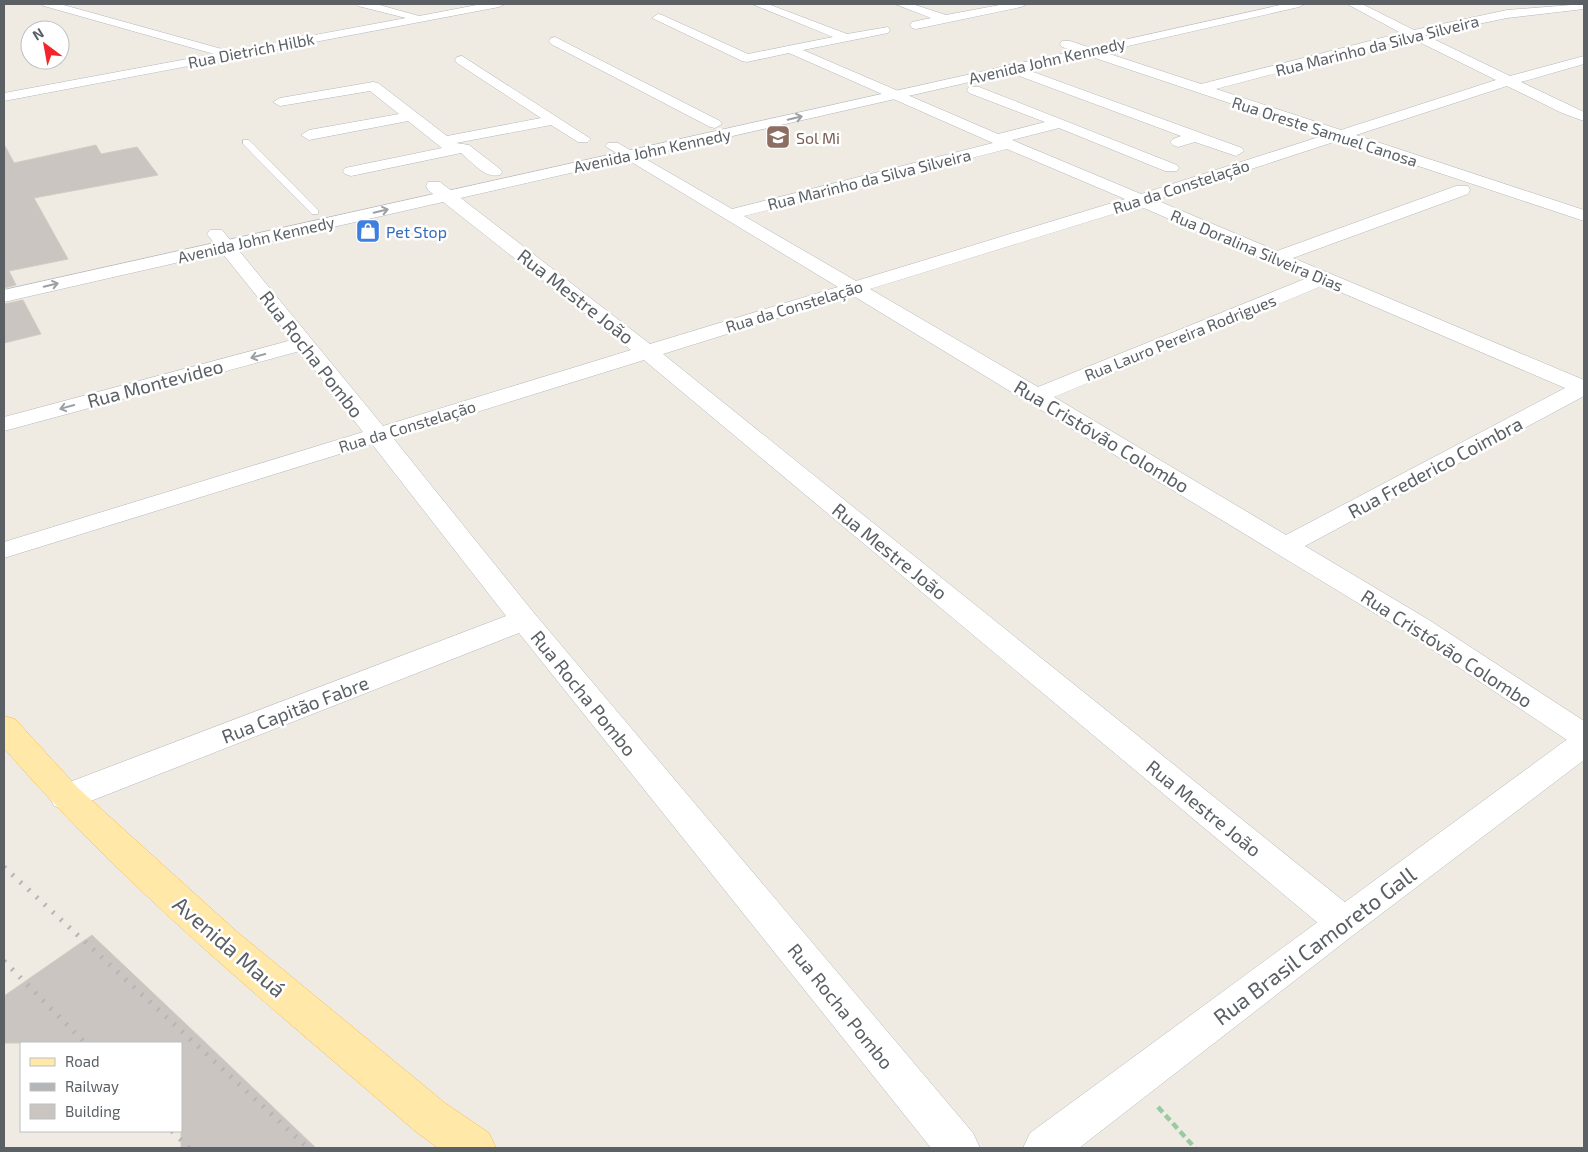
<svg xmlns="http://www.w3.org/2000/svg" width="1588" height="1152" font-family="'Exo 2',sans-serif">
<rect width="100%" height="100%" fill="#efebe3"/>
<!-- building -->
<g fill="#cac5c0" stroke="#d4ccc1">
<polygon points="4,144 14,163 96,145 101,154 137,147 158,175 34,198 68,259 9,271 16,285 4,288"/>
<polygon points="23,300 41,334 4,343 4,304"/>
<polygon points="92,935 206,1043 316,1148 181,1148 181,1043 4,1043 4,996"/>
</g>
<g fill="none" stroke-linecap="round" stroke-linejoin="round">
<defs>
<polygon id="lane" points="243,140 249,140 318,210 318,214 312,214 243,144"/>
<g id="street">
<polygon points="42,4 60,4 229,51 406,18 358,6 356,4 376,4 419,16 482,4 505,4 499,7 4,101 4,93 214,54 44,6"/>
<path d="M752 4H768L847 34 888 27 890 30 888 33 803 50 998 134 1045 122 969 93 967 90 969 87H979L1177 165 1179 168 1177 171H1165L1059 128 1012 140 1141 194 1325 135 1062 47 1060 44 1062 41H1070L1201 84 1401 33 1347 4H1362L1414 30 1507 10 1584 4V9L1507 18 1425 35 1510 76 1584 56V64L1521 82 1584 112V121L1562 113 1507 86 1356 135 1584 210V221L1340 140 1156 200 1277 251 1456 186H1468L1470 190 1468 194 1293 258 1584 380V396L1305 546 1429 620 1584 721V747L1573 744 1409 634 852 295 663 354 1356 911 1362 922 1356 933 1343 937 1330 933 644 360 393 438 534 613 973 1133 980 1148H931L519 633 78 806 66 810 54 806 49 797 54 788 506 616 372 444 4 558V542L363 432 300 351 4 431V417L292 340 207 234 210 230H222L383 426 631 350 428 190 426 186 428 182H440L650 344 838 287 605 146 608 143H618L732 209 993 143 789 53 747 62 742 61 652 18 658 14 662 15 748 54 833 37ZM1411 38 1496 80 1341 130 1216 89ZM1007 149 1125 199 856 281 744 216ZM1139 206 1307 278 1038 387 870 289ZM1324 285 1565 388 1286 535 1054 397Z"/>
<polygon points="895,4 912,4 946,15 1005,4 1027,4 1021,7 916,29 912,28 910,25 912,22 931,18"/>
<polygon points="555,37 720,121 722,124 715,128 710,127 551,44 549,41 551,38"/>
<path d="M462 56 591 139 588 142H578L551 125 456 143 469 145 500 169 502 172 500 175C485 179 472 162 461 153L351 176 345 174 343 171 345 168 442 148 408 121 309 140 301 135 309 130 399 114 370 91 280 106 273 102 280 98 373 82 378 83 447 136 541 118 457 63 455 60 457 57Z"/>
<polygon points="1011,64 1242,148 1244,151 1236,156 1195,142 1178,147 1173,145 1170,142 1173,139 1181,136 1006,71 1004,68"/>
</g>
<g id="secondary">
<polygon points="1285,4 1305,4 1299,7 4,302 4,290"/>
<polygon points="1584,731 1584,760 1356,933 1079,1148 1023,1148 1030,1133 1573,735"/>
</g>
<path id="primary" d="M4 716 15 719 78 788 236 931 445 1103 489 1133 496 1148H438L415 1131C274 1009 126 890 4 748Z"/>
</defs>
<!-- lane casing -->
<use href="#lane" stroke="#b4b7bb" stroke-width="1"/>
<!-- street casing -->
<use href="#street" stroke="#b4b7bb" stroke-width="1"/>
<!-- secondary casing -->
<use href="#secondary" stroke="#b5b9be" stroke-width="1"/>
<!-- primary casing -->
<use href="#primary" stroke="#f9ba52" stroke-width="1"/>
<!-- path -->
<polyline stroke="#98cba2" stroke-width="4.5" stroke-dasharray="7 4" stroke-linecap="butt" points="1158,1107 1195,1148"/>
<!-- lane -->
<use href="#lane" fill="#fff" fill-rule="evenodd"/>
<!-- street -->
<use href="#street" fill="#fff" fill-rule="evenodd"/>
<!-- secondary -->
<use href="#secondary" fill="#fff" fill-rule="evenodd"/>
<!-- primary -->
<use href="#primary" fill="#ffe8a8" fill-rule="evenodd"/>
<!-- rail -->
<g stroke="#b4b5b6" stroke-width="5" stroke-dasharray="2 9" stroke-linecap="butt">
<polyline points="4,867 308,1148"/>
<polyline points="4,961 85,1043"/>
<polyline points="172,1131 189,1148"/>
</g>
</g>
<!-- one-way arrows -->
<defs><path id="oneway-shaft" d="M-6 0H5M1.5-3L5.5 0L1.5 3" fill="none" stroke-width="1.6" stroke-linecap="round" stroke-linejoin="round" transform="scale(1.25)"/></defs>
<g stroke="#9da0a3">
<use href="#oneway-shaft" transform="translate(795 118) rotate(-13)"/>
<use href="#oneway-shaft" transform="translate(381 211) rotate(-13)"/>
<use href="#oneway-shaft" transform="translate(51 285) rotate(-13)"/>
<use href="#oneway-shaft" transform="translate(258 356) rotate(165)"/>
<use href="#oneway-shaft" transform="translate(67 407) rotate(165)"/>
</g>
<!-- icons -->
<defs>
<symbol id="school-square" viewBox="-11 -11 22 22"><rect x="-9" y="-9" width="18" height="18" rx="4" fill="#8d6e63" stroke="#fff"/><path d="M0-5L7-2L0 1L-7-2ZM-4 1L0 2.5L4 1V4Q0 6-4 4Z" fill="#fff"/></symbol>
<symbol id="shop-square" viewBox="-11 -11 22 22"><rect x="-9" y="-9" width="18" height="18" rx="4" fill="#3f7fe0" stroke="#fff"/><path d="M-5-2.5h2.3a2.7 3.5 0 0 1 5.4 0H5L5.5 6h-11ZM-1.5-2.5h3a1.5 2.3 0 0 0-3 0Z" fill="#fff"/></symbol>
</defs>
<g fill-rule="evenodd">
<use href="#school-square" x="764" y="123" width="28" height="28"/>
<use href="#shop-square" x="354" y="217" width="28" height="28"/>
</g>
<g text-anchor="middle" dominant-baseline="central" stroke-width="5" stroke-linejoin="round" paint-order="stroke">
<!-- far-street labels -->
<g font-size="16" fill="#5b6065" stroke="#fff">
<text transform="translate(1377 45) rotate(-14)">Rua Marinho da Silva Silveira</text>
<text transform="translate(251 50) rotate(-11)">Rua Dietrich Hilbk</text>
<text transform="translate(1047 60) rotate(-13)">Avenida John Kennedy</text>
<text transform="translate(1325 131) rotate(18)">Rua Oreste Samuel Canosa</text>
<text transform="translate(652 150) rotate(-12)">Avenida John Kennedy</text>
<text transform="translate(869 179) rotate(-14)">Rua Marinho da Silva Silveira</text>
<text transform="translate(1181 186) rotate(-18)">Rua da Constelação</text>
<text transform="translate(256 239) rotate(-13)">Avenida John Kennedy</text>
<text transform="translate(1257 250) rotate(23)">Rua Doralina Silveira Dias</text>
<text transform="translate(794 306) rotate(-17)">Rua da Constelação</text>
<text transform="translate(1180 337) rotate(-22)">Rua Lauro Pereira Rodrigues</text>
<text transform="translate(407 426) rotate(-17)">Rua da Constelação</text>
</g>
<!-- far-education labels -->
<g font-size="16" fill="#785e54" stroke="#fff" text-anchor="start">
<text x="796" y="137">Sol Mi</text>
</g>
<!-- far-shop labels -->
<g font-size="16" fill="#366cbe" stroke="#fff" text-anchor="start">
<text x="386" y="231">Pet Stop</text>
</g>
<!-- street labels -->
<g font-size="19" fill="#5b6065" stroke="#fff">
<text transform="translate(576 296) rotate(38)">Rua Mestre João</text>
<text transform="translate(312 354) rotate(52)">Rua Rocha Pombo</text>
<text transform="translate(155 383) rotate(-15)">Rua Montevideo</text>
<text transform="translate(1102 436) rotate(31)">Rua Cristóvão Colombo</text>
<text transform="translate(1435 467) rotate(-28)">Rua Frederico Coimbra</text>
<text transform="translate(890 551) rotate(39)">Rua Mestre João</text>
<text transform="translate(1447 648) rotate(33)">Rua Cristóvão Colombo</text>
<text transform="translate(584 693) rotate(51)">Rua Rocha Pombo</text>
<text transform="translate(295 709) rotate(-21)">Rua Capitão Fabre</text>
<text transform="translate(1204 808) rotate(39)">Rua Mestre João</text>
<text transform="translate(841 1006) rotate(51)">Rua Rocha Pombo</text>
</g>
<!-- near-street labels -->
<g font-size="22" fill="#5b6065" stroke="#fff">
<text transform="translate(1314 945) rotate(-37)">Rua Brasil Camoreto Gall</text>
<text transform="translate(230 946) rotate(41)">Avenida Mauá</text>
</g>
</g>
<!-- border -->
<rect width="1588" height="1152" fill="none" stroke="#5b6065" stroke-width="10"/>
<!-- legend -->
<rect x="20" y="1042" width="162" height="90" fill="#ffffff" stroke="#bdbfc1"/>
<rect x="30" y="1058" width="25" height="8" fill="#ffe8a8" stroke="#bdbfc1"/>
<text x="65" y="1067" font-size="15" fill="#5b6065">Road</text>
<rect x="30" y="1083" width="25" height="8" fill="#b4b5b6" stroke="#bdbfc1"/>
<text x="65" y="1092" font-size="15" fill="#5b6065">Railway</text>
<rect x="30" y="1104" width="25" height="15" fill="#cac5c0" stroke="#bdbfc1"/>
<text x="65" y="1117" font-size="15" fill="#5b6065">Building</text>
<!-- north arrow -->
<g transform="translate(45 45) rotate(328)"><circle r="24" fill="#ffffff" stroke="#bdbfc1"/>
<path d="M0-4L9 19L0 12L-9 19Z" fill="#f2262a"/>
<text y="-8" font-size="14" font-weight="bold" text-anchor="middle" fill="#5b6065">N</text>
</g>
</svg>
